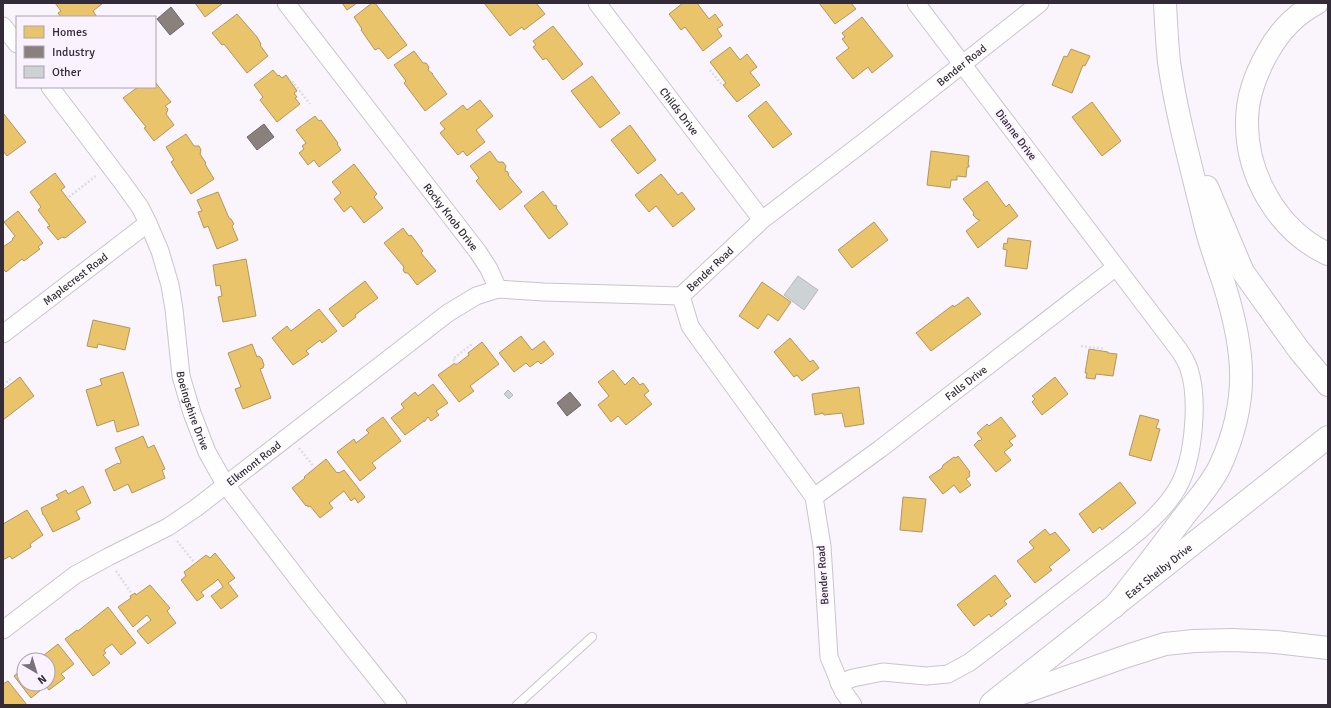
<svg xmlns="http://www.w3.org/2000/svg" width="1331" height="708" font-family="Signika,sans-serif">
<rect width="100%" height="100%" fill="#faf5fc"/>
<!-- homes -->
<g fill="#e9c46a" stroke="#b3965b">
<polygon points="55,3 103,3 93,11 97,17 61,17 58,13 61,11"/>
<polygon points="195,3 223,3 205,17"/>
<polygon points="342,3 357,3 347,10"/>
<polygon points="372,3 375,3 407,45 388,59 379,48 375,50 361,30 362,29 354,17"/>
<polygon points="484,3 536,3 545,14 524,30 522,27 510,36"/>
<polygon points="683,3 697,3 709,19 715,14 723,25 717,29 722,36 703,51 685,27 681,30 669,14"/>
<polygon points="819,3 851,3 856,9 835,24"/>
<polygon points="237,14 257,37 261,44 260,45 268,56 247,73 224,44 222,45 212,33"/>
<polygon points="862,17 893,56 872,73 868,67 853,79 836,58 849,48 842,39 845,37 842,33"/>
<polygon points="553,26 583,64 563,80 546,58 543,60 533,47 536,45 533,41"/>
<polygon points="730,47 740,60 747,54 757,67 750,72 760,85 737,102 723,85 726,83 710,62"/>
<polygon points="1071,49 1090,56 1085,66 1083,65 1072,93 1052,85 1064,56 1067,57"/>
<polygon points="414,51 423,63 426,63 429,67 428,70 433,74 432,74 447,94 425,111 404,83 406,81 394,65"/>
<polygon points="273,70 278,76 279,75 282,78 286,75 297,91 294,93 297,97 295,98 300,104 277,122 260,100 263,97 254,85"/>
<polygon points="592,76 620,113 600,128 571,91"/>
<polygon points="155,82 171,102 165,106 168,109 167,112 166,114 174,125 154,141 144,128 146,127 123,98 138,87 155,87"/>
<polygon points="480,100 493,116 476,130 485,142 467,156 463,151 458,155 440,133 445,129 440,123 463,105 467,110"/>
<polygon points="766,101 792,134 773,148 748,116"/>
<polygon points="1092,102 1121,141 1102,156 1072,117"/>
<polygon points="3,113 26,142 7,156 3,151"/>
<polygon points="315,116 319,121 321,120 338,143 337,144 341,150 319,167 314,160 308,165 299,153 304,149 302,146 306,143 296,130"/>
<polygon points="630,125 656,160 638,174 611,140"/>
<polygon points="186,134 194,146 199,146 201,150 200,154 206,163 205,164 214,179 191,194 171,162 174,160 166,147"/>
<polygon points="490,151 498,162 503,162 506,166 505,170 506,172 507,171 509,174 508,175 522,192 500,210 476,181 479,178 470,166"/>
<polygon points="931,151 969,156 968,165 969,165 969,167 967,167 966,177 957,176 957,180 951,180 950,188 927,185"/>
<polygon points="354,164 377,194 374,197 383,208 364,223 351,206 344,212 334,199 341,193 332,182"/>
<polygon points="55,173 65,187 61,190 86,222 65,238 62,237 58,240 47,227 50,226 38,210 41,207 30,192"/>
<polygon points="661,174 678,195 682,192 695,209 673,227 656,206 649,212 635,195"/>
<polygon points="987,181 1006,207 1009,204 1018,216 978,248 966,231 980,220 977,219 973,215 974,213 963,199"/>
<polygon points="543,191 554,206 556,205 557,207 556,208 568,224 549,239 524,206"/>
<polygon points="218,192 229,218 231,219 234,224 232,226 238,240 217,249 208,226 204,228 198,212 202,211 197,200"/>
<polygon points="18,211 43,243 38,247 40,249 24,261 22,259 6,272 3,269 3,247 13,240 12,239 15,236 4,222"/>
<polygon points="874,222 888,240 852,268 838,250"/>
<polygon points="403,228 409,236 411,235 423,251 421,253 436,271 417,285 408,273 405,273 403,270 404,267 384,243"/>
<polygon points="1008,238 1031,241 1027,269 1005,266 1007,250 1003,249 1004,243 1007,244"/>
<polygon points="246,259 256,316 223,322 218,297 222,296 220,285 216,286 213,265"/>
<polygon points="365,281 378,298 355,315 356,317 343,327 329,309"/>
<polygon points="762,282 791,302 778,321 768,314 758,329 739,316"/>
<polygon points="968,297 981,314 931,351 916,333 953,305 954,307"/>
<polygon points="319,309 337,331 322,343 320,340 306,351 309,354 293,365 272,338 287,326 291,331"/>
<polygon points="93,320 130,328 125,350 98,344 97,348 87,346"/>
<polygon points="521,336 532,350 544,341 554,354 541,364 538,361 530,367 526,363 514,372 499,353"/>
<polygon points="790,338 810,362 813,360 819,368 802,381 797,375 794,377 774,352"/>
<polygon points="482,342 499,364 470,386 474,391 459,402 438,375 455,363 456,365 469,355 468,353"/>
<polygon points="252,344 257,357 259,356 262,359 264,365 263,368 260,369 271,398 243,409 235,389 241,387 228,353"/>
<polygon points="1089,349 1108,352 1108,353 1117,354 1113,376 1096,374 1095,379 1086,378 1087,373 1085,373"/>
<polygon points="613,370 625,385 633,377 640,385 643,383 649,391 644,395 652,404 626,425 618,416 611,422 598,405 609,396 598,382"/>
<polygon points="123,372 139,425 117,432 114,420 97,426 86,390 102,385 100,379"/>
<polygon points="20,377 34,396 3,420 3,390"/>
<polygon points="1055,377 1068,394 1042,415 1032,402 1035,399 1032,396"/>
<polygon points="433,384 448,403 436,411 439,415 431,421 428,417 424,422 424,421 405,435 391,418 404,408 401,404 415,392 418,396"/>
<polygon points="859,387 864,424 845,427 842,413 824,415 823,413 815,415 812,394"/>
<polygon points="1140,415 1159,420 1156,428 1160,429 1151,461 1129,455"/>
<polygon points="383,417 401,441 372,463 376,468 360,481 337,452 354,439 356,443 369,433 366,430"/>
<polygon points="1001,417 1016,436 1009,441 1013,445 1004,452 1011,460 996,472 974,445 979,440 980,441 982,439 977,433 987,424 989,426"/>
<polygon points="143,436 148,448 154,445 165,469 162,470 165,478 132,493 128,484 114,491 105,470 118,463 119,464 121,463 121,462 115,448"/>
<polygon points="958,456 970,472 969,474 970,476 966,479 971,485 960,493 954,485 943,494 929,477 942,468 943,465 954,457 956,458"/>
<polygon points="326,459 337,473 338,472 339,473 344,470 365,497 358,503 355,498 351,501 344,491 329,503 333,508 320,518 310,506 308,507 307,505 306,506 292,488 305,478 304,477"/>
<polygon points="1120,482 1136,503 1102,530 1100,527 1093,533 1079,514"/>
<polygon points="83,486 91,503 76,511 80,519 53,532 44,515 43,515 41,508 59,499 56,495 66,490 68,494"/>
<polygon points="903,497 926,499 922,532 900,530"/>
<polygon points="27,510 43,535 30,544 31,547 12,559 10,556 3,560 3,524"/>
<polygon points="1045,529 1050,535 1055,532 1070,550 1049,567 1052,570 1035,583 1017,561 1034,548 1029,542"/>
<polygon points="215,553 235,578 228,583 238,596 221,609 211,596 223,587 218,579 215,582 201,592 204,596 197,601 181,580 186,576 184,572 206,555 210,558"/>
<polygon points="995,575 1011,596 1004,601 1007,604 991,617 989,614 974,626 957,605"/>
<polygon points="150,585 170,608 167,611 176,623 148,644 137,631 151,620 147,615 133,627 118,607 131,598 130,596 135,593 136,595"/>
<polygon points="108,607 136,643 121,655 112,644 105,649 104,651 106,653 103,655 110,663 93,676 65,639 77,630 78,631"/>
<polygon points="58,644 74,664 61,674 65,678 49,690 46,686 31,698 14,676 24,668 24,684 48,684 48,660 42,660 46,657 44,655"/>
<polygon points="8,681 27,705 3,705 3,684"/>
</g>
<!-- industry -->
<g fill="#8a817c" stroke="#706768">
<polygon points="171,7 184,24 170,35 157,19"/>
<polygon points="264,124 274,137 257,150 247,137"/>
<polygon points="570,392 581,405 567,416 557,403"/>
</g>
<!-- building -->
<g fill="#cdd3d4" stroke="#b5bbbc">
<polygon points="798,276 818,290 804,310 784,295"/>
<polygon points="508,390 513,395 509,399 504,394"/>
</g>
<g fill="none" stroke-linecap="round" stroke-linejoin="round">
<defs>
<polyline id="service" points="517,705 592,637"/>
<g id="minor">
<path id="s1" d="M286 3 478 252 489 269 498 289 544 292 681 296"/>
<path id="s2" d="M597 3 762 220"/>
<polyline points="3,26 17,44"/>
<path id="s3" d="M50 87 122 182 140 207 148 223 160 251 170 285 174 309 181 376 186 393 192 413 207 452 225 484 307 591 398 705"/>
<path id="s4" d="M3 334 148 223"/>
<path id="s5" d="M814 497 880 449 1116 267"/>
<path id="s6" d="M3 630 75 575 108 557 168 527 196 508 448 313 476 296 498 289"/>
<path d="M839 683 853 678 883 672 926 676 948 674 970 662C1011 631 1052 599 1092 568 1119 547 1162 517 1178 487 1194 459 1199 399 1189 369 1187 362 1183 356 1179 350L916 3"/>
<path id="s7" d="M853 705 843 691 829 657 822 546 814 497 697 336 690 326 681 296 762 220 869 138 1040 3"/>
</g>
<g id="primary">
<path id="s8" d="M993 702 1328 437"/>
</g>
<g id="motorway">
<path d="M1317 3C1296 14 1279 32 1268 52 1256 73 1247 97 1247 121 1246 175 1278 231 1328 254"/>
<polyline points="1207,187 1243,272 1299,350 1328,385"/>
<path d="M1114 607C1137 578 1160 548 1182 519 1195 502 1211 485 1220 466 1250 400 1245 351 1224 284 1218 266 1211 247 1206 228 1193 173 1177 118 1169 62 1167 42 1166 23 1165 3"/>
<polyline points="991,704 1127,656 1165,644 1194,641 1232,640 1276,642 1328,648"/>
</g>
</defs>
<!-- service casing -->
<use href="#service" stroke="#cac4cd" stroke-width="10"/>
<!-- minor casing -->
<use href="#minor" stroke="#cac4cd" stroke-width="19"/>
<!-- primary casing -->
<use href="#primary" stroke="#cac4cd" stroke-width="24"/>
<!-- motorway casing -->
<use href="#motorway" stroke="#cac4cd" stroke-width="24"/>
<!-- path -->
<g stroke="#dfdde0" stroke-width="2.5" stroke-dasharray="2 2" stroke-linecap="butt">
<polyline points="710,70 722,85"/>
<polyline points="292,83 293,82 310,104"/>
<polyline points="69,197 97,175"/>
<polyline points="1081,346 1104,349"/>
<polyline points="457,364 453,359 472,344"/>
<polyline points="3,385 12,378"/>
<polyline points="299,448 314,467"/>
<polyline points="177,541 194,562"/>
<polyline points="116,571 132,594"/>
</g>
<!-- service -->
<use href="#service" stroke="#fefeff" stroke-width="8"/>
<!-- minor -->
<use href="#minor" stroke="#fefeff" stroke-width="17"/>
<!-- primary -->
<use href="#primary" stroke="#fefeff" stroke-width="22"/>
<!-- motorway -->
<use href="#motorway" stroke="#fefeff" stroke-width="22"/>
</g>
<g text-anchor="middle" dominant-baseline="central" stroke-width="4" stroke-linejoin="round" paint-order="stroke">
<!-- street labels -->
<g font-size="11" fill="#342b38" stroke="#fbf2ff">
<text stroke="none"><textPath href="#s7" startOffset="821">Bender Road</textPath></text>
<text stroke="none"><textPath href="#s2" startOffset="136">Childs Drive</textPath></text>
<text transform="translate(1016 135) rotate(53)">Dianne Drive</text>
<text stroke="none"><textPath href="#s1" startOffset="270">Rocky Knob Drive</textPath></text>
<text stroke="none"><textPath href="#s7" startOffset="497">Bender Road</textPath></text>
<text stroke="none"><textPath href="#s4" startOffset="91">Maplecrest Road</textPath></text>
<text stroke="none"><textPath href="#s5" startOffset="190">Falls Drive</textPath></text>
<text stroke="none"><textPath href="#s3" startOffset="362">Boeingshire Drive</textPath></text>
<text stroke="none"><textPath href="#s6" startOffset="302">Elkmont Road</textPath></text>
<text stroke="none"><textPath href="#s8" startOffset="211">East Shelby Drive</textPath></text>
<text transform="translate(823 575) rotate(-94)">Bender Road</text>
</g>
</g>
<!-- border -->
<rect width="1331" height="708" fill="none" stroke="#342b38" stroke-width="8"/>
<!-- legend -->
<rect x="16" y="16" width="140" height="72" fill="#fbf2ff" stroke="#aba2af"/>
<rect x="24" y="26" width="20" height="12" fill="#e9c46a" stroke="#aba2af"/>
<text x="52" y="36" font-size="12" fill="#342b38">Homes</text>
<rect x="24" y="46" width="20" height="12" fill="#8a817c" stroke="#aba2af"/>
<text x="52" y="56" font-size="12" fill="#342b38">Industry</text>
<rect x="24" y="66" width="20" height="12" fill="#cdd3d4" stroke="#aba2af"/>
<text x="52" y="76" font-size="12" fill="#342b38">Other</text>
<!-- north arrow -->
<g transform="translate(36 672) rotate(142)"><circle r="19" fill="#fbf2ff" stroke="#aba2af"/>
<path d="M0-3L7 15L0 10L-7 15Z" fill="#79727d"/>
<text y="-6" font-size="11" font-weight="bold" text-anchor="middle" fill="#342b38">N</text>
</g>
</svg>
